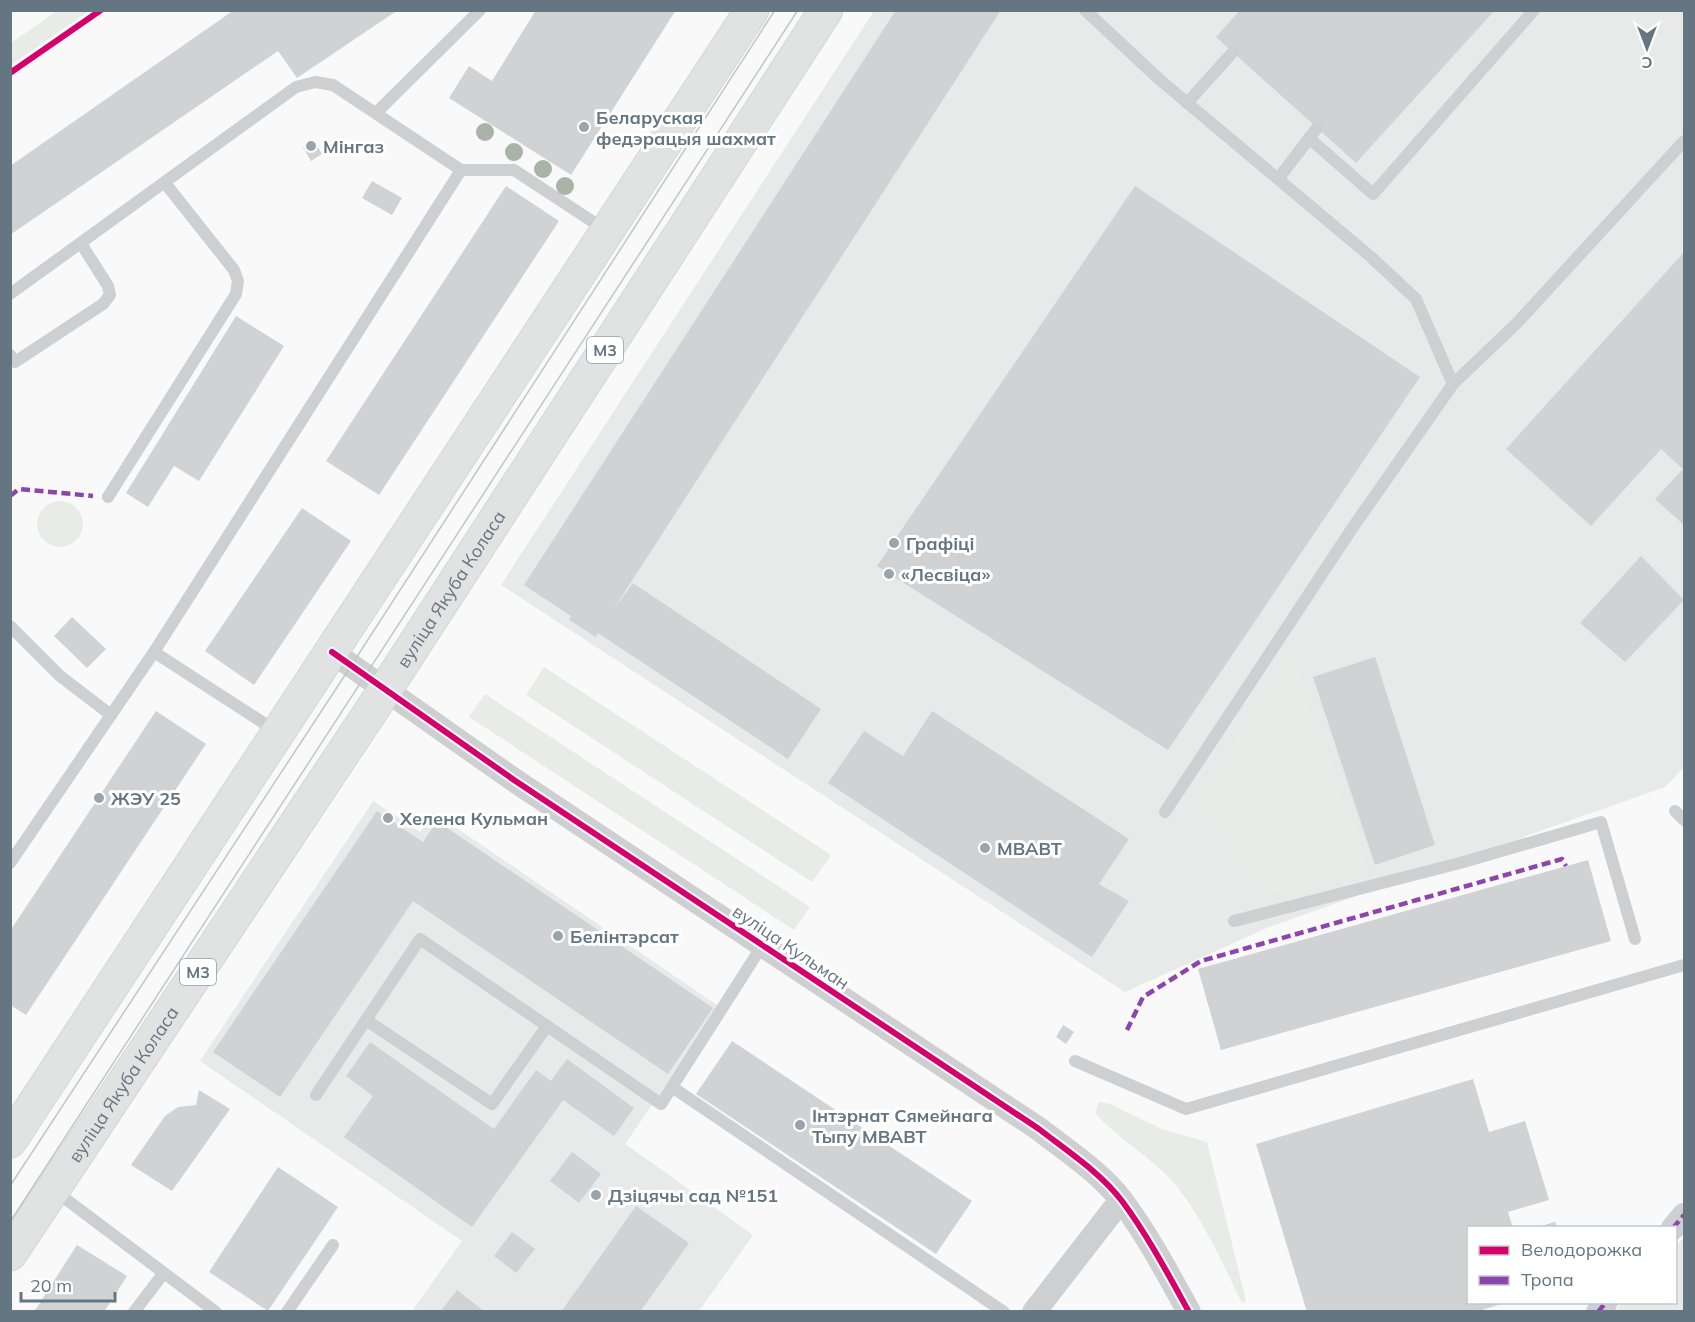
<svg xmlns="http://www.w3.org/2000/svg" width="1695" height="1322" font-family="Mulish,sans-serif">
<rect width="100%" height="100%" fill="#f9f9f9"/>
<!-- built -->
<g fill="#e8e9e9">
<polygon points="874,11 1684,11 1684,767 1665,787 1269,927 1125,992 501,585"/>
<polygon points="373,801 420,832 433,812 720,1007 625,1144 753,1235 699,1311 412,1311 462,1241 200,1061"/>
<polygon points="1684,1237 1684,1311 1614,1312 1622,1303 1676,1302 1676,1246"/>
</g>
<!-- green -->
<g fill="#e8ebe6">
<polygon points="57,11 89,11 11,65 11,43"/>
<circle cx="60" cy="524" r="23"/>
<polygon points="1291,656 1369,868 1287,898 1256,878 1199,801"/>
<polygon points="544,667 831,855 812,882 526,695"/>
<polygon points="485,694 810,907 794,930 469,717"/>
<path d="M1099 1102 1110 1104 1162 1129 1207 1142 1246 1301 1242 1303C1222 1263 1203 1218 1174 1183 1150 1156 1118 1139 1095 1113Z"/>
</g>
<!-- building -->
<g fill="#d0d2d3">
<polygon points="234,10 398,10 297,78 278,51 10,235 10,166"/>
<polygon points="536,10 676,10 571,175 449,98 469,66 492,81"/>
<polygon points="896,10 1001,10 613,610 633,583 821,709 788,759 598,633 596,637 569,620 571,616 524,585"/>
<polygon points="1240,10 1495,10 1356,163 1216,37"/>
<polygon points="314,141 322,154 311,161 303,147"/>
<polygon points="372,181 402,198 392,215 362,198"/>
<polygon points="506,186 559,221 379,495 326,461"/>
<polygon points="1135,186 1420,377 1168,750 877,566"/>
<polygon points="1684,252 1684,525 1655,499 1683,469 1661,449 1591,526 1506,449"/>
<polygon points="236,316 284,346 199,481 174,466 148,507 126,493"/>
<polygon points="302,508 351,541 254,685 205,651"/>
<polygon points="1641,556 1684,600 1625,662 1580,623"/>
<polygon points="72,617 106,649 87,668 54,636"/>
<polygon points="1375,657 1435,845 1375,865 1313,677"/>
<polygon points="156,711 206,744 26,1015 10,1005 10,931"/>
<polygon points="932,711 1129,839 1099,884 1129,901 1092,957 828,783 864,731 903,756"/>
<polygon points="377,811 423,842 437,821 713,1008 668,1074 413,901 280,1097 213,1052"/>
<polygon points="1588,860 1611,941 1221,1050 1198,969"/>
<polygon points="1063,1025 1074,1032 1066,1044 1056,1037"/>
<polygon points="732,1041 972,1201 936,1254 696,1094"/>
<polygon points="370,1042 494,1129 536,1070 551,1081 567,1059 634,1108 614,1136 563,1100 472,1227 344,1137 373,1096 346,1076"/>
<polygon points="1473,1079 1489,1132 1525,1121 1549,1200 1508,1212 1513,1228 1468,1228 1468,1302 1504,1303 1476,1312 1307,1312 1256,1144"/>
<polygon points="199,1090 230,1109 172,1191 131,1165 165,1116 178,1107 196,1105"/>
<polygon points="572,1152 601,1174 579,1203 550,1181"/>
<polygon points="278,1167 338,1207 268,1311 209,1272"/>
<polygon points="636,1206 689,1243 640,1312 561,1312"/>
<polygon points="1555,1222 1557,1228 1538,1228 1537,1227"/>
<polygon points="512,1232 535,1249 516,1273 494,1256"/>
<polygon points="77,1245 127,1276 104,1312 34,1312"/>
<polygon points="457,1290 485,1312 440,1312"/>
</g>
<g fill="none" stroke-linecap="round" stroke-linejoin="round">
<defs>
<g id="primary">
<polyline points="10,1141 752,10"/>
<path id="s1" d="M10 1254 385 690 826 10"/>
</g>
</defs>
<!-- primary casing -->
<use href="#primary" stroke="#d5d6d7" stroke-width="35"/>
<!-- lane -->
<g stroke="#cecfd0" stroke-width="12">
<polyline points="1085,10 1160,80 1371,257 1416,299 1453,384"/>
<polyline points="1187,103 1233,52"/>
<polyline points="376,113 480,10"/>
<polyline points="1309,138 1373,194 1534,10"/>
<polyline points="1278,179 1317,128"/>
<polyline points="10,294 296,87 315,82 333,85 461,170 514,170 607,231"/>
<polyline points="10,355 15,362 103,304 110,295 108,286 82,245"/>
<polyline points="108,497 236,294 238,281 234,270 165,183"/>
<polyline points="10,626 60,676 111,715"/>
<polyline points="154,652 276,731"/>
<polyline points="1675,811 1684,820"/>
<polyline points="1165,812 1351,530 1453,384 1517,323 1684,141"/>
<polyline points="10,863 154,652 461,170"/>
<polyline points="1234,921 1460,863 1601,822 1635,939"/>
<polyline points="366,1020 492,1104 547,1026"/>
<polyline points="1075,1061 1186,1109 1684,965"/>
<polyline points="672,1087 1004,1312"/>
<polyline points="316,1095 420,939 661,1104 762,946"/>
<polyline points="55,1191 216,1312"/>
<polyline points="134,1312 163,1274"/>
<polyline points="287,1312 333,1245"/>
</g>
<!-- street -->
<g stroke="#cecfd0" stroke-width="24">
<path d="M332 652 514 780 1039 1129C1067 1151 1100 1172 1122 1201 1148 1236 1168 1274 1189 1312"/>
<polyline points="1673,1228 1684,1215"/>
<polyline points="1034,1312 1121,1200"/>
<polyline points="1598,1312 1606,1302"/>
</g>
<!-- primary -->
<use href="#primary" stroke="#e1e2e2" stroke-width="33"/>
<!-- tram -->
<g stroke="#c3c5c6" stroke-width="1.5">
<polyline points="10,1186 351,666 775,10"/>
<polyline points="10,1222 798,10"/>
</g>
<!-- quiet -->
<g stroke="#8e44ad" stroke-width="4.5" stroke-dasharray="9 4.5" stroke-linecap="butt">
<polyline points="10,496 19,489 93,496"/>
<polyline points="1127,1030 1143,997 1201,961 1562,859 1566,866"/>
<polyline points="1673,1228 1684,1215"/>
<polyline points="1598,1312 1606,1302"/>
</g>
<defs>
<g id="cycleway">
<polyline points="10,73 101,10"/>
<path d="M332 652 514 780 1039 1129C1067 1151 1100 1172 1122 1201 1148 1236 1168 1274 1189 1312"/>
</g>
</defs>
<!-- cycleway casing -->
<use href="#cycleway" stroke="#fff" stroke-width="10"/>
<!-- cycleway -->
<use href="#cycleway" stroke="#d6006c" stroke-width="6"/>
</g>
<!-- trees -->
<g fill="#a9b3a7">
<circle cx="485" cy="132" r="9"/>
<circle cx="514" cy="152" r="9"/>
<circle cx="543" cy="169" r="9"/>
<circle cx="565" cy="186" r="9"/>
</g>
<!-- markers -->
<g fill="#99a4ac" stroke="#fff" stroke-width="2">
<circle cx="584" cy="127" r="6"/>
<circle cx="311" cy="146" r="6"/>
<circle cx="894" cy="543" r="6"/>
<circle cx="889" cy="574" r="6"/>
<circle cx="99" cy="798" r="6"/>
<circle cx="388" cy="818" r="6"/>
<circle cx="985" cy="848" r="6"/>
<circle cx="558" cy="936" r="6"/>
<circle cx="800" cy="1125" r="6"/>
<circle cx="596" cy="1195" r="6"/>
</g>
<g text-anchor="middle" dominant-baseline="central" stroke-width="6" stroke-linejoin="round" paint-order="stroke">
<!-- shield labels -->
<g fill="#fff" stroke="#939fa8" stroke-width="1.5">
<rect x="587" y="337" width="36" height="26" rx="4.5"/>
<rect x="180" y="959" width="36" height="26" rx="4.5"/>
</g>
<g font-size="16" font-weight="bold" fill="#657683">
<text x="605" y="350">М3</text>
<text x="198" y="972">М3</text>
</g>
<!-- poi labels -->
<g font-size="18" font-weight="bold" fill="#657683" stroke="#fff" text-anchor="start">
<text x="596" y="117">Беларуская<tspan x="596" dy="21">федэрацыя шахмат</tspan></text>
<text x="323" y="146">Мінгаз</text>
<text x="906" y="543">Графіці</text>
<text x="901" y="574">«Лесвіца»</text>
<text x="111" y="798">ЖЭУ 25</text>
<text x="400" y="818">Хелена Кульман</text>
<text x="997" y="848">МВАВТ</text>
<text x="570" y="936">Белінтэрсат</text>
<text x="812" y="1115">Інтэрнат Сямейнага<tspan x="812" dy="21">Тыпу МВАВТ</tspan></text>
<text x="608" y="1195">Дзіцячы сад №151</text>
</g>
<!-- street labels -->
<g font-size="18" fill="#657683" stroke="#fff">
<text stroke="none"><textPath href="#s1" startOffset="798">вуліца Якуба Коласа</textPath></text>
<text transform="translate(791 947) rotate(34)">вуліца Кульман</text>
<text stroke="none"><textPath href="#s1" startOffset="204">вуліца Якуба Коласа</textPath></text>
</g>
</g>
<!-- border -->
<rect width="1695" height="1322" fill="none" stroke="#657683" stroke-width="24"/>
<!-- legend -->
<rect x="1467" y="1226" width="210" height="78" fill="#ffffff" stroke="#c1c8cd" stroke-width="1.5"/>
<rect x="1479" y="1246" width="30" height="9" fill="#d6006c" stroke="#c1c8cd" stroke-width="1.5"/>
<text x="1521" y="1256" font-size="18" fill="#657683">Велодорожка</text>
<rect x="1479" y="1276" width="30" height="9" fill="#8e44ad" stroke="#c1c8cd" stroke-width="1.5"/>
<text x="1521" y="1286" font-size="18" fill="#657683">Тропа</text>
<!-- north arrow -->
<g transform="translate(1647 48) rotate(180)" stroke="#ffffff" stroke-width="4.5" paint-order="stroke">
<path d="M0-4.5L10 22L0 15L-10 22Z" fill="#657683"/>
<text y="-9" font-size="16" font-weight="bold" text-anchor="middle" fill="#657683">С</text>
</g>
<!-- scale -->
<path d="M21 1292v9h94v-9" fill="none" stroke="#657683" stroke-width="3"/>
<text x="30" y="1292" font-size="18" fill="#657683" stroke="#ffffff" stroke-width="4.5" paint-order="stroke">20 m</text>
</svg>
